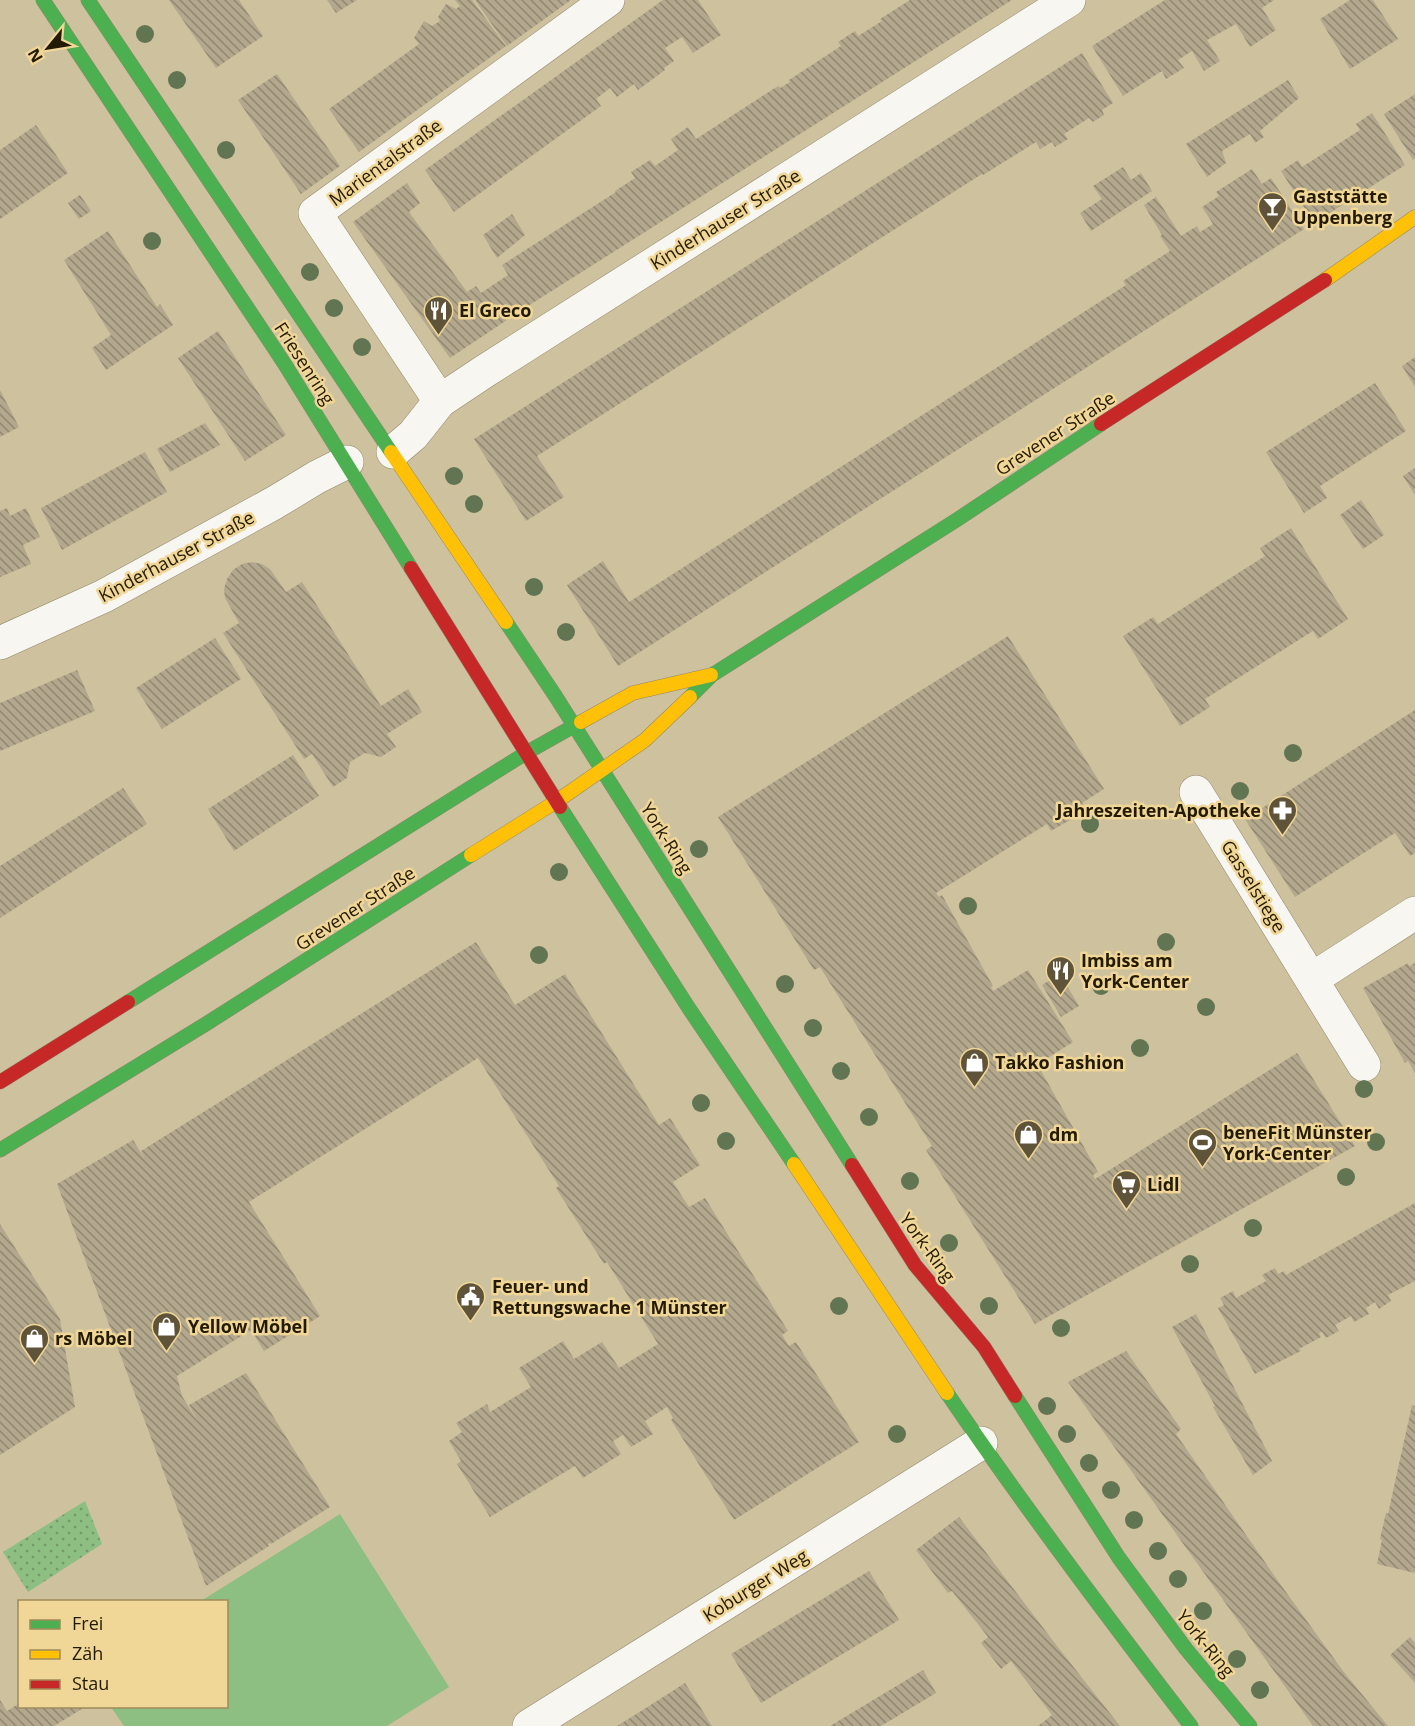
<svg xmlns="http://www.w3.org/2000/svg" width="1415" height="1726" font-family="'Open Sans',sans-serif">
<defs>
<pattern id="green-dots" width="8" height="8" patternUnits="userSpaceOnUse" patternTransform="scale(1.5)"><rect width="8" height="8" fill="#8dbe82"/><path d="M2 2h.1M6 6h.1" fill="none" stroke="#739a68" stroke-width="1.8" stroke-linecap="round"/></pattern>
<pattern id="building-back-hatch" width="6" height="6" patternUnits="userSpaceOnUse" patternTransform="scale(1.5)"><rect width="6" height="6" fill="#b3a88d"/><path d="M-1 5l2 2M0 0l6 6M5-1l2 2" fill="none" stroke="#918871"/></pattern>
</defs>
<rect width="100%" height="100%" fill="#cec19e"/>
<!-- green -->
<polygon fill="url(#green-dots)" points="85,1501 102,1544 28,1592 3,1552"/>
<!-- pitch -->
<polygon fill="#8dbe82" points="340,1514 449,1687 387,1726 124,1726 111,1707 226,1706 226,1602 201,1601"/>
<!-- building -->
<g fill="url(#building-back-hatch)">
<polygon points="169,0 239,0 263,36 216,68"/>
<polygon points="327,0 357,0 336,13"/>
<polygon points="455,0 472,0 506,46 359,152 329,109 419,44 414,38 424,21 432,26 440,21 438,17 446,4 456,9 460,6"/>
<polygon points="475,0 571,0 507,46"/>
<polygon points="663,0 698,0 721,35 693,53 682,37 665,48 674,61 664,68 665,70 638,90 634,84 617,97 610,88 596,99 601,106 454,212 425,170"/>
<polygon points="910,0 1012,0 528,306 450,358 353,222 407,183 420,203 409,212 467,292 476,286 481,293 508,275 502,265 616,192 615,191 635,178 631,172 650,160 655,166 678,150 671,139 688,127 696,139 778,86 780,88 790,82 789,80 841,46 838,42 855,31 858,36 882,21 880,19"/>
<polygon points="1165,0 1274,0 1262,8 1276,30 1250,47 1236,24 1207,40 1220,61 1204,71 1192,51 1178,60 1184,68 1166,79 1162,71 1123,96 1092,46"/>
<polygon points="1350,0 1373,0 1398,39 1350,69 1320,19"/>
<polygon points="1082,53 1113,103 1102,110 1104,115 1093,122 1089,118 1064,134 1068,139 1055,147 1052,142 1040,149 1036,142 983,175 982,174 537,456 564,497 526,521 474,439"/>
<polygon points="277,74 340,166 301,194 238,100"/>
<polygon points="1288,80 1299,98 1260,131 1264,137 1255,143 1250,134 1222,151 1226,163 1207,177 1186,144"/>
<polygon points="1415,94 1415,158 1413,160 1384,114"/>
<polygon points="1372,113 1405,165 1314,223 1281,171 1298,160 1302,167 1360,130 1356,124"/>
<polygon points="36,125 68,173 0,219 0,150"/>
<polygon points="1123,167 1131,180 1141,173 1152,191 1091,231 1080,213 1102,199 1093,186"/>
<polygon points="1252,169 1262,184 1271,178 1304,229 618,666 567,585 603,561 629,602 1126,285 1123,281 1170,251 1160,236 1162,235 1144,205 1156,197 1181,236 1197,226 1200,232 1213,224 1202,207 1219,196 1216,192"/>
<polygon points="80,195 91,211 79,219 68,203"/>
<polygon points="512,214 525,235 497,258 483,235"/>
<polygon points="108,231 157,307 160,304 173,325 106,370 92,348 111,335 64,260"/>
<polygon points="218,331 286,435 245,461 178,358"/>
<polygon points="1415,357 1415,387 1402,366"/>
<polygon points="1375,383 1406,431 1320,486 1327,498 1304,513 1266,452"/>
<polygon points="0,390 19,427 0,437"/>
<polygon points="205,423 220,445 170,472 157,449"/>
<polygon points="145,452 167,492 62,550 41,508"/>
<polygon points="1415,468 1415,495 1403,476"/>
<polygon points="1361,500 1384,535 1363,549 1340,515"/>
<polygon points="7,508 10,516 26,508 40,537 23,545 31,564 0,577 0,511"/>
<polygon points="1291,528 1348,619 1318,639 1313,631 1205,699 1210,707 1180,726 1123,636 1153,617 1158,624 1265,556 1260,548"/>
<polygon points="252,562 262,564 270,569 286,592 302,582 381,706 408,689 422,712 387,734 396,747 381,757 365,753 350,762 347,778 333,787 312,754 304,759 223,633 239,623 225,598 224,589 227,579 233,570 242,564"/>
<polygon points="1008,636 1104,789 1082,803 1087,810 1051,831 1047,824 936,893 939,897 942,895 993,986 991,987 993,991 1028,970 1073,1042 1035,1066 1037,1071 1040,1069 1098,1172 1093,1175 1095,1179 1297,1053 1355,1146 1035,1324 926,1150 932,1146 820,967 814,970 718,817"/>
<polygon points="215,638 241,679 162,729 136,688"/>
<polygon points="77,670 95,711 0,751 0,703"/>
<polygon points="1415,710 1415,853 1410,856 1395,833 1295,897 1245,819"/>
<polygon points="293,755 319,796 234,851 208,809"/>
<polygon points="123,788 147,824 0,918 0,866"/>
<polygon points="476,942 515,1005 565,974 659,1125 670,1118 700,1165 673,1182 683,1198 689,1207 705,1198 788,1331 782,1335 789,1346 796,1342 859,1442 734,1520 671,1420 673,1418 667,1407 645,1421 653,1434 631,1447 623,1435 613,1441 621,1454 583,1478 575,1466 490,1517 457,1464 461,1461 449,1441 462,1432 456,1423 487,1404 490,1412 531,1387 519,1368 563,1341 574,1359 602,1342 619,1368 658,1344 607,1262 604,1264 556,1188 559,1186 478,1058 249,1202 320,1316 264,1351 251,1330 177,1376 182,1396 198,1422 189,1405 246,1373 330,1507 271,1544 270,1543 268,1544 269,1546 206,1586 57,1184 133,1140 145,1159 141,1151"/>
<polygon points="1408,963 1409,966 1415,963 1415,1073 1408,1061 1405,1063 1363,988"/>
<polygon points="1060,974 1079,1006 1061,1017 1042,985"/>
<polygon points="1415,1203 1415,1281 1388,1295 1391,1301 1379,1309 1375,1302 1366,1308 1369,1314 1354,1322 1351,1316 1335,1325 1339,1331 1326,1338 1322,1332 1319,1333 1321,1337 1299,1349 1301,1351 1255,1374 1218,1308 1224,1305 1220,1298 1233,1291 1236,1298 1266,1281 1262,1275 1275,1268 1278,1274 1284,1271 1286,1275"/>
<polygon points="0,1224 60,1319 75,1407 0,1455"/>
<polygon points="1196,1314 1272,1461 1253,1475 1213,1407 1215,1406 1172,1327"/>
<polygon points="1126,1351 1181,1429 1176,1434 1278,1581 1343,1671 1388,1726 1313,1726 1068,1382"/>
<polygon points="1412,1405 1415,1406 1415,1573 1377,1564 1382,1540 1380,1539 1386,1513 1388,1514"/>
<polygon points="959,1517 1057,1646 1120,1726 1038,1726 1052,1715 1011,1661 1001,1669 981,1643 988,1637 952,1591 948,1593 916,1550"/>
<polygon points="869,1571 899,1620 761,1703 731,1654"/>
<polygon points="1410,1637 1415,1643 1415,1683 1390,1655"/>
<polygon points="923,1670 936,1693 881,1726 830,1726"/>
<polygon points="685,1683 712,1726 617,1726 649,1706"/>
<polygon points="0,1700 7,1711 20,1703 20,1707 85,1707 54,1726 0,1726"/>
</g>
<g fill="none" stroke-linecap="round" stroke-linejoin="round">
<defs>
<g id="street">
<polyline points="440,401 315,213 608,0"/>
<polyline points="393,452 413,435 440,401 485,371 1069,0"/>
<polyline points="0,643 104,596 274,503 317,477 347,462"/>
<polyline points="1196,792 1364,1065"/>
<polyline points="1312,979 1415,913"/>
<polyline points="529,1726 981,1443"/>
</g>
<g id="fast">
<polyline points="43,0 284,363 411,568"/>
<polyline points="88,0 391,452"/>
<polyline points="506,622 556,697 852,1165"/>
<polyline points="690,697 712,675 958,519 1101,424"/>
<polyline points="560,807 690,1010 794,1164"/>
<polyline points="128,1002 526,753 581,722"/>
<polyline points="0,1150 209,1022 471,855"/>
<path d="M947 1393C1024 1507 1107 1617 1191 1726"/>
<polyline points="1015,1396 1119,1558 1186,1649 1250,1726"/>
</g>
<g id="slow">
<polyline points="1325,280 1415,217"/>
<polyline points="391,452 506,622"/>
<polyline points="581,722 633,693 711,675"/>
<polyline points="471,855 557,801 645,740 690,697"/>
<polyline points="794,1164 947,1393"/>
</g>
<g id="jam">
<polyline points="1101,424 1325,280"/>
<polyline points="411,568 560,807"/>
<polyline points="0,1082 128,1002"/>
<polyline points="852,1165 915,1265 984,1347 1015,1396"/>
</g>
</defs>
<!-- street casing -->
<use href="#street" stroke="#92886c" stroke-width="34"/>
<!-- fast casing -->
<use href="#fast" stroke="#92886c" stroke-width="15"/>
<!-- slow casing -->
<use href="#slow" stroke="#92886c" stroke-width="15"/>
<!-- jam casing -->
<use href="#jam" stroke="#92886c" stroke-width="15"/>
<!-- street -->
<use href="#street" stroke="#f8f6f0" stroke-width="33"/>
<!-- fast -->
<use href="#fast" stroke="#4caf50" stroke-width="14"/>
<!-- slow -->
<use href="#slow" stroke="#ffc107" stroke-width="14"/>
<!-- jam -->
<use href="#jam" stroke="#c62828" stroke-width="14"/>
</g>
<!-- trees -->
<g fill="#617553">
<circle cx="145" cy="34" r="9"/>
<circle cx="177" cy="80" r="9"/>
<circle cx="226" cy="150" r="9"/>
<circle cx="152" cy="241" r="9"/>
<circle cx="310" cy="272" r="9"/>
<circle cx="334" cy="308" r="9"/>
<circle cx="362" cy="347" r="9"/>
<circle cx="454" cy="476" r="9"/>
<circle cx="474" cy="504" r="9"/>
<circle cx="534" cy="587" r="9"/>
<circle cx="566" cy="632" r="9"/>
<circle cx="1293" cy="753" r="9"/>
<circle cx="1240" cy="791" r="9"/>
<circle cx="1090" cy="824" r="9"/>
<circle cx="699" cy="849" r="9"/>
<circle cx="559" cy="872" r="9"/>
<circle cx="968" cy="906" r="9"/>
<circle cx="1166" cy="942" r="9"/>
<circle cx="539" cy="955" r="9"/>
<circle cx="785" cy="984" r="9"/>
<circle cx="1101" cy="986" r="9"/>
<circle cx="1206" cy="1007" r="9"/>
<circle cx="813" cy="1028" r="9"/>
<circle cx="1140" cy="1048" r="9"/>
<circle cx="841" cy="1071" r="9"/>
<circle cx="1364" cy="1089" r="9"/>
<circle cx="701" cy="1103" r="9"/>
<circle cx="869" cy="1117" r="9"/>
<circle cx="726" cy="1141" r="9"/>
<circle cx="1376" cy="1142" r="9"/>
<circle cx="1346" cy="1177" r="9"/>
<circle cx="910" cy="1181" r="9"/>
<circle cx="1253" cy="1228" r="9"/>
<circle cx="949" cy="1243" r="9"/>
<circle cx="1190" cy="1264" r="9"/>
<circle cx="839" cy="1306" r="9"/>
<circle cx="989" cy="1306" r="9"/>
<circle cx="1061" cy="1328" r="9"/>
<circle cx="1047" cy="1406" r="9"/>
<circle cx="897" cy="1434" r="9"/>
<circle cx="1067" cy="1434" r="9"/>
<circle cx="1089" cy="1463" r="9"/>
<circle cx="1111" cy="1490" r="9"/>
<circle cx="1134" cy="1520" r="9"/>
<circle cx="1158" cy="1551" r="9"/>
<circle cx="1178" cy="1579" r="9"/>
<circle cx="1203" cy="1611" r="9"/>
<circle cx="1237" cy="1659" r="9"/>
<circle cx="1260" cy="1690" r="9"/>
</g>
<!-- icons -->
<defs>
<symbol id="bar-pin" viewBox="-11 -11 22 30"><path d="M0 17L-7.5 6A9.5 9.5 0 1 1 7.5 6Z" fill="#5f5439" stroke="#f0d697"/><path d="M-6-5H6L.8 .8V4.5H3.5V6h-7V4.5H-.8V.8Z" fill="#fff"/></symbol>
<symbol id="restaurant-pin" viewBox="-11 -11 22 30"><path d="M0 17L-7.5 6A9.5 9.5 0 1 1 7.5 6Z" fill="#5f5439" stroke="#f0d697"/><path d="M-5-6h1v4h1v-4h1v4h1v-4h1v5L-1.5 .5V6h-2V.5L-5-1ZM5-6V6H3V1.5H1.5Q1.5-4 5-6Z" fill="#fff"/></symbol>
<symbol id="pharmacy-pin" viewBox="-11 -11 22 30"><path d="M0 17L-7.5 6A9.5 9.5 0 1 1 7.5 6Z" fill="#5f5439" stroke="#f0d697"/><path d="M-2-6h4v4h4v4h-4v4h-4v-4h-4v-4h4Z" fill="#fff"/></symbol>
<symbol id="shop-pin" viewBox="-11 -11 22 30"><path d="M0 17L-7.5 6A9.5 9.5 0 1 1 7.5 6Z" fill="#5f5439" stroke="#f0d697"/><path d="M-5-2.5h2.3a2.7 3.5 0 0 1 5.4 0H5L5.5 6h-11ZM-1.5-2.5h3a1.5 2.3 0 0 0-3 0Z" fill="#fff"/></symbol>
<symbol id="stadium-pin" viewBox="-11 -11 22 30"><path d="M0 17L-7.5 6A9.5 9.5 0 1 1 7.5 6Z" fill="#5f5439" stroke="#f0d697"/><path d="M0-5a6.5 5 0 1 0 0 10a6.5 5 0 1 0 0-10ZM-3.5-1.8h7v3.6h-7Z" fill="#fff"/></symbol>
<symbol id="supermarket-pin" viewBox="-11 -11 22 30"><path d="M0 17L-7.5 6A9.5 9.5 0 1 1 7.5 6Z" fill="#5f5439" stroke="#f0d697"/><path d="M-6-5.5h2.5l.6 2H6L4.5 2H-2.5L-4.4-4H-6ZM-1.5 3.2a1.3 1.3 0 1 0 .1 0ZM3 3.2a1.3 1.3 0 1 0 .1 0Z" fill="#fff"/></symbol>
<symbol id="civic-pin" viewBox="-11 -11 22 30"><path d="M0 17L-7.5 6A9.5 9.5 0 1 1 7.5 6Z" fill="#5f5439" stroke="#f0d697"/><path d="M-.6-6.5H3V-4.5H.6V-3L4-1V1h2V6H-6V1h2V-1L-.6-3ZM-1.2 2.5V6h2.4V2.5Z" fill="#fff"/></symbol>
</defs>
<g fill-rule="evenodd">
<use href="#bar-pin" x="1256" y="190" width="33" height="45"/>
<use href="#restaurant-pin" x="422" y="294" width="33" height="45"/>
<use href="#pharmacy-pin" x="1266" y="794" width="33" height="45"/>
<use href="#restaurant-pin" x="1044" y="954" width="33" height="45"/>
<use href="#shop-pin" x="958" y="1046" width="33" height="45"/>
<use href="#shop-pin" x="1012" y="1118" width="33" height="45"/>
<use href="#stadium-pin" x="1186" y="1126" width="33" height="45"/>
<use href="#supermarket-pin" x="1110" y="1168" width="33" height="45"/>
<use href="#civic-pin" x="454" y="1280" width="33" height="45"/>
<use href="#shop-pin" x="150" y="1310" width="33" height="45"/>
<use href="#shop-pin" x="18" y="1322" width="33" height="45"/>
</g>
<g text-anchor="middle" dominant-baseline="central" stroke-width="5" stroke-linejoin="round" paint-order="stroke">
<!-- street labels -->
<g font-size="18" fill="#231a02" stroke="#f0d697">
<text transform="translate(385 162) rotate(-36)">Marientalstraße</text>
<text transform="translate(725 219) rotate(-32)">Kinderhauser Straße</text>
<text transform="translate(305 363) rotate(57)">Friesenring</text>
<text transform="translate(1055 433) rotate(-33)">Grevener Straße</text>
<text transform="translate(176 556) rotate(-28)">Kinderhauser Straße</text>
<text transform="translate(667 838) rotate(58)">York-Ring</text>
<text transform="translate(1254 886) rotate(58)">Gasselstiege</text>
<text transform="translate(355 908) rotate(-33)">Grevener Straße</text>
<text transform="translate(928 1247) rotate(54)">York-Ring</text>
<text transform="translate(755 1585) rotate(-32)">Koburger Weg</text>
<text transform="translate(1206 1643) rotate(51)">York-Ring</text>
</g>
<!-- poi labels -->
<g font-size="18" font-weight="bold" fill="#231a02" stroke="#f0d697" text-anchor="start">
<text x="1293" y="196">Gaststätte<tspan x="1293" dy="21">Uppenberg</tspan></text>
<text x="459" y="310">El Greco</text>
<text x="1261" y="810" text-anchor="end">Jahreszeiten-Apotheke</text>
<text x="1081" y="960">Imbiss am<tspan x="1081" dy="21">York-Center</tspan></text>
<text x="995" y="1062">Takko Fashion</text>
<text x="1223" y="1132">beneFit Münster<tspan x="1223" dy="21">York-Center</tspan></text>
<text x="1049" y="1134">dm</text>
<text x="1147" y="1184">Lidl</text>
<text x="492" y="1286">Feuer- und<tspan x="492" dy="21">Rettungswache 1 Münster</tspan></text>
<text x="188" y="1326">Yellow Möbel</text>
<text x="55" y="1338">rs Möbel</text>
</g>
</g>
<!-- legend -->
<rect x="18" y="1600" width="210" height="108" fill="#f0d697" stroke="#9e8b5b" stroke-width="1.5"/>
<rect x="30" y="1620" width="30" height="9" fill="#4caf50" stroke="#9e8b5b" stroke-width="1.5"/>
<text x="72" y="1630" font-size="18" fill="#231a02">Frei</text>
<rect x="30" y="1650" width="30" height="9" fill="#ffc107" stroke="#9e8b5b" stroke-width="1.5"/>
<text x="72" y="1660" font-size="18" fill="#231a02">Zäh</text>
<rect x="30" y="1680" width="30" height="9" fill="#c62828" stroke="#9e8b5b" stroke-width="1.5"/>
<text x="72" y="1690" font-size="18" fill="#231a02">Stau</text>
<!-- north arrow -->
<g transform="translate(48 48) rotate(240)" stroke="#f0d697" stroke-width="4.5" paint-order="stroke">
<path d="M0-4.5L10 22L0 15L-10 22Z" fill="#231a02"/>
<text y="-9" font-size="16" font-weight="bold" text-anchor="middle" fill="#231a02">N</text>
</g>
</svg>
